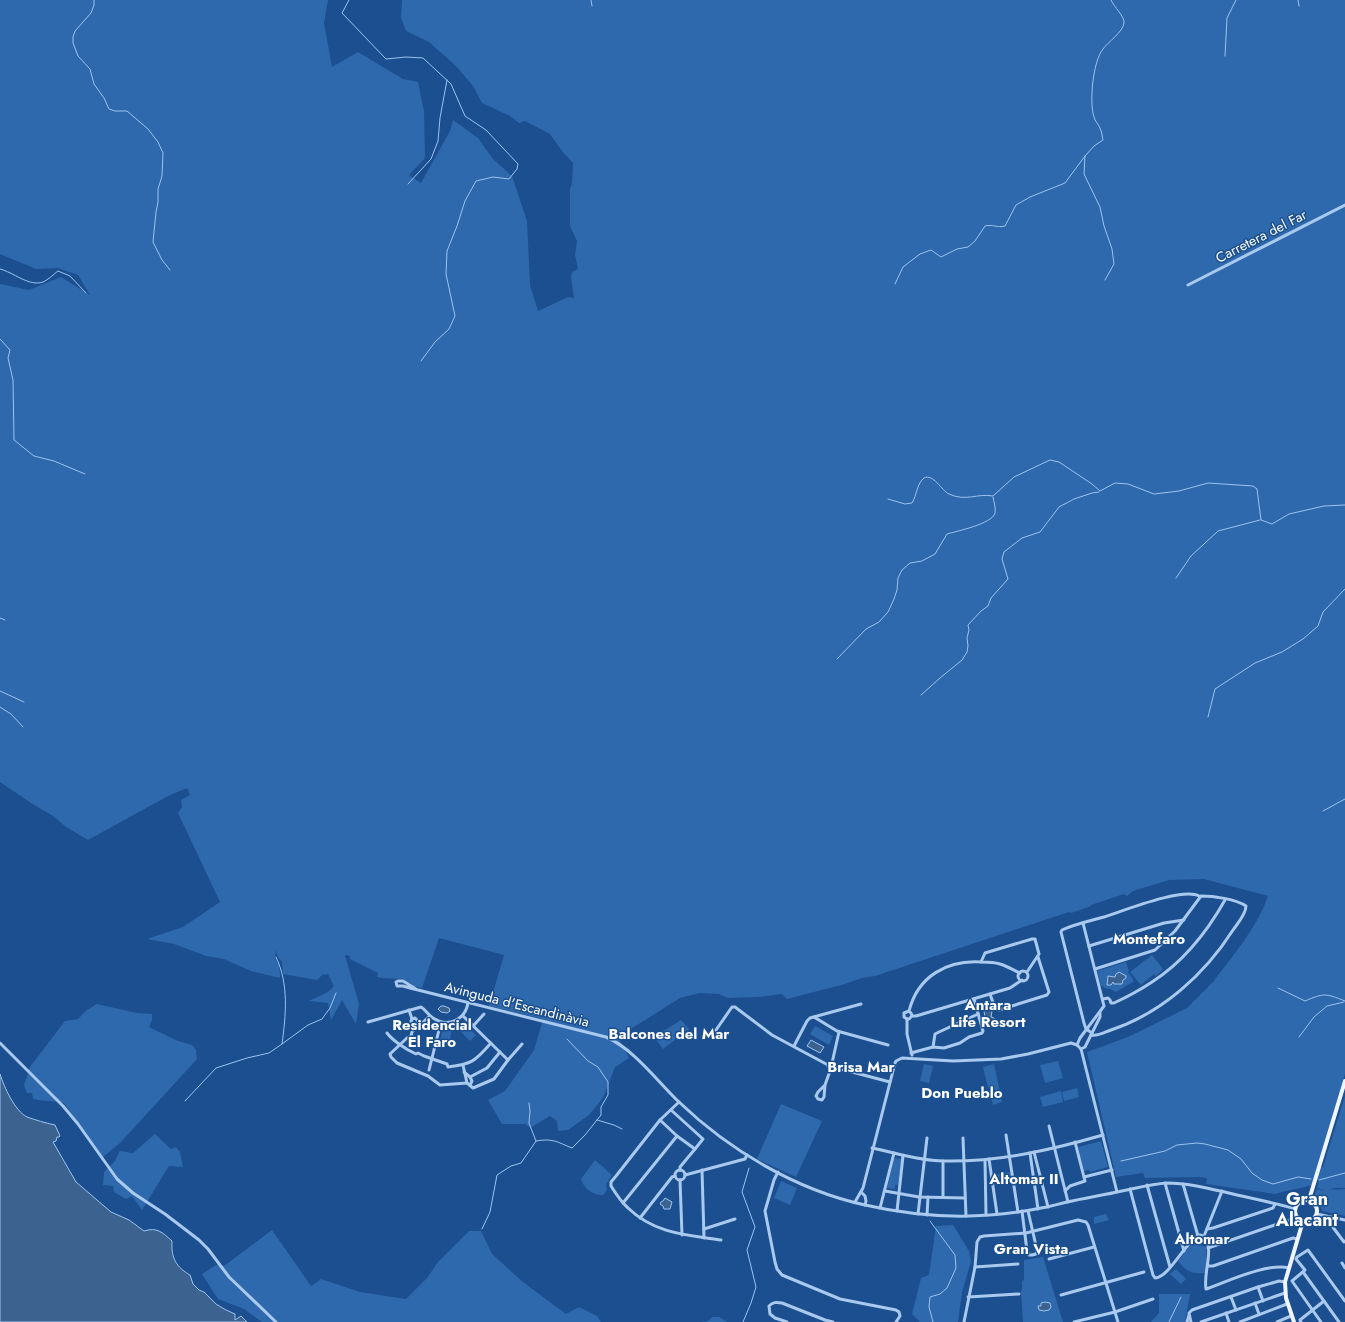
<svg xmlns="http://www.w3.org/2000/svg" width="1345" height="1322" font-family="Jost,sans-serif">
<rect width="100%" height="100%" fill="#1b4f8f"/>
<!-- green -->
<g fill="#2e69ad">
<path d="M0 0H328L324 23 332 67 358 52 403 79 418 82 424 111 425 158 409 175 421 183 450 131 453 120 478 138 493 159 512 176 527 221 530 285 538 311 568 297 574 298 571 277 572 272 578 269 575 255 577 241 570 226V189L572 183 573 163 562 151 550 134 525 121 519 123 510 116 482 103 473 86 456 66 429 42 406 31 401 18 402 0H1345V1074L1318 1167H1323L1345 1096V1188H1334L1329 1190C1334 1189 1339 1190 1345 1189V1216L1322 1211 1318 1201 1314 1197 1317 1189 1326 1191 1317 1188 1319 1180 1314 1181 1312 1185C1300 1189 1287 1190 1275 1194L1206 1184 1207 1178 1199 1177 1145 1178 1143 1173 1116 1177 1087 1052 1128 1037 1187 1008 1215 980V979C1235 953 1257 927 1268 896L1204 879 1169 880 1133 891 1127 896 1124 894 1091 905V906L1071 913 1069 912 875 976 862 978 845 984 787 999 782 994 758 997 728 998 719 994 699 993 680 998 618 1037 629 1058 615 1067 603 1098 589 1115 568 1130 558 1131 557 1121 550 1116 530 1128 526 1124H502L488 1100 505 1091 534 1050 543 1019 489 1006 504 955 439 938 422 988 414 986 403 979 381 978 377 977 378 973 350 959V956L345 955 359 1004 356 1024 342 1000 331 1020 328 1003 309 1001 328 992 334 986 328 974 322 975 317 980 283 974 282 962 277 956 276 950 275 958C280 965 280 971 280 978L251 971 224 959 206 956 174 944 147 939 183 927 220 902 178 813 182 807 181 800 190 795 187 788 168 796 88 840 66 827 53 816 31 803 0 782V284L29 290 61 277 90 295 78 275 58 268 36 269 0 254Z"/>
<polygon points="1152,955 1163,969 1156,976 1154,974 1141,985 1130,972"/>
<polygon points="1126,962 1129,971 1128,972 1133,979 1133,982 1116,992 1110,989 1104,988 1103,986 1101,986 1097,971"/>
<path d="M97 1004 137 1013 152 1014V1020L149 1027 178 1041 192 1045 196 1050 197 1059 120 1143 103 1157 64 1103C53 1101 43 1101 33 1099L32 1093H27L24 1085 30 1067 65 1021 78 1019 87 1010Z"/>
<polygon points="681,1020 689,1029 663,1049 654,1037"/>
<polygon points="464,1023 476,1035 470,1041 458,1029"/>
<polygon points="815,1026 833,1036 829,1045 810,1034"/>
<polygon points="443,1028 452,1030 448,1046 439,1044"/>
<polygon points="1058,1061 1063,1078 1045,1083 1040,1065"/>
<polygon points="924,1064 933,1066 929,1083 920,1081"/>
<polygon points="994,1064 1002,1102 993,1105 989,1088 991,1087 988,1088 983,1067"/>
<polygon points="1077,1088 1079,1097 1064,1101 1062,1092"/>
<polygon points="1061,1091 1063,1102 1043,1107 1040,1097"/>
<polygon points="781,1104 822,1121 796,1177 757,1159"/>
<polygon points="155,1134 171,1149 176,1147 180,1152 183,1167 169,1166 142,1210 132,1196 126,1199 114,1192 113,1186 103,1185 104,1172 115,1161 120,1151 133,1153"/>
<polygon points="1101,1141 1108,1167 1090,1172 1089,1170 1084,1171 1078,1147"/>
<polygon points="894,1158 902,1159 898,1185 895,1185 895,1189 887,1188"/>
<path d="M595 1160 612 1175 606 1184 607 1190 603 1195C592 1195 584 1189 581 1179Z"/>
<polygon points="1010,1172 1011,1182 997,1183 997,1180 993,1180 993,1175"/>
<polygon points="781,1181 797,1188 790,1205 774,1198"/>
<polygon points="1106,1214 1109,1220 1094,1224 1094,1217"/>
<polygon points="953,1225 969,1251 971,1262 962,1292 958,1322 920,1322 912,1314 921,1278 929,1275 936,1226"/>
<polygon points="272,1230 311,1286 321,1279 360,1292 406,1299 427,1278 438,1262 469,1231 481,1231 492,1254 523,1282 566,1314 579,1307 597,1316 601,1322 262,1322 244,1309 218,1299 202,1274 218,1264 224,1266"/>
<path d="M1193 1242 1206 1247 1207 1267 1205 1273C1191 1274 1187 1272 1178 1261Z"/>
<polygon points="1043,1257 1063,1322 1023,1322 1021,1291 1022,1289 1022,1282 1024,1279 1024,1260"/>
<polygon points="1176,1269 1186,1279 1181,1284 1170,1274"/>
<polygon points="1159,1294 1190,1294 1185,1322 1151,1322 1159,1313"/>
<polygon points="712,1317 719,1317 728,1322 702,1322 708,1321"/>
</g>
<!-- water -->
<g fill="#3c6290" stroke="#9cc4f0">
<polygon points="1119,972 1126,976 1126,978 1123,980 1122,984 1114,984 1113,982 1111,985 1107,985 1108,976 1115,977 1116,974"/>
<path d="M985 1001H989V1006L992 1011 991 1017 994 1018 995 1021 993 1024 989 1025V1020H986C984 1016 985 1012 983 1009L984 1007 983 1005Z"/>
<polygon points="441,1006 444,1006 449,1008 450,1011 447,1013 441,1012 438,1009"/>
<polygon points="811,1040 824,1047 820,1053 807,1046"/>
<path d="M0 1074C4 1087 15 1111 27 1117 36 1120 45 1123 55 1125L60 1136 59 1137H57L56 1141 53 1142 76 1182 111 1212 129 1220 144 1231C157 1227 162 1232 172 1241 171 1258 176 1267 190 1275L193 1284 199 1290 204 1292 216 1304 226 1310 235 1314V1320L241 1316 247 1322H0Z"/>
<polygon points="665,1198 672,1202 670,1209 664,1209 663,1206 660,1204 661,1202 663,1201"/>
<polygon points="1045,1302 1050,1303 1051,1307 1049,1310 1044,1311 1039,1310 1038,1306 1041,1306 1041,1303"/>
</g>
<g fill="none" stroke-linecap="round" stroke-linejoin="round">
<!-- stream -->
<g stroke="#9cc4f0" stroke-width="1">
<polyline points="94,0 94,5 91,13 75,31 73,37 73,43 78,56 90,69 94,84 104,98 109,109 115,111 127,111 148,129 158,142 163,153 162,176 158,189 158,202 156,212 153,242 162,260 170,270"/>
<polyline points="349,0 342,13 386,59 406,57 423,58 451,84 465,116 486,130 518,164 517,169 509,179 493,177 476,181 465,201 457,226 447,251 446,274 455,316 449,329 435,342 421,361"/>
<polyline points="591,0 592,6"/>
<polyline points="1298,0 1299,6"/>
<polyline points="1225,56 1227,18 1236,0"/>
<polyline points="1085,156 1084,174 1100,207 1104,226 1112,249 1114,264 1105,280"/>
<polyline points="408,184 431,159 438,141 440,118 447,80"/>
<path d="M0 269C13 272 29 287 43 282 48 280 54 274 58 271L70 276 86 293"/>
<path d="M895 284 903 267 920 254 931 250 941 257 957 249 968 247 975 241 985 226C993 224 997 228 1005 226L1016 205 1030 197 1065 183 1085 156 1094 146 1103 140C1102 136 1102 132 1100 128 1098 124 1095 121 1094 117 1089 102 1093 61 1103 49 1108 42 1123 32 1124 23 1125 17 1114 7 1111 0"/>
<polyline points="0,339 10,350 8,358 13,380 14,440 34,456 54,461 85,474"/>
<path d="M888 499 905 504 912 503C917 495 917 483 924 478 933 473 942 491 949 494 966 502 977 493 993 496L1014 477 1050 460 1059 462 1092 484 1100 491 1115 483 1128 484 1154 494 1179 491 1208 483 1253 486 1257 489 1261 520 1272 524 1289 514 1324 506 1345 505"/>
<polyline points="1176,578 1191,556 1218,531 1260,520"/>
<polyline points="0,618 5,620"/>
<path d="M837 659 866 629 879 622 888 612 894 599 897 590 898 578 902 570 910 563 922 561 935 554 947 534C957 531 992 524 995 513 996 508 994 502 993 497"/>
<polyline points="0,691 24,702"/>
<polyline points="921,695 940,678 962,660 967,652 968,646 967,638 969,630 968,625 981,611 988,606 991,598 1008,579 1002,559 1004,552 1022,538 1040,532 1059,507 1074,499 1092,493 1099,492"/>
<polyline points="0,707 11,714 23,727"/>
<polyline points="1208,717 1215,689 1255,663 1282,652 1303,639 1318,626 1323,612 1345,589"/>
<polyline points="1323,811 1345,799"/>
<path d="M1278 988 1305 1001C1324 993 1325 993 1345 1001"/>
<polyline points="1299,1037 1314,1017 1327,1006 1344,1002"/>
<polyline points="282,1044 308,1025 322,1019 330,1008 336,993"/>
<path d="M185 1101 216 1068 247 1058 269 1053 282 1044C286 1015 289 984 276 957"/>
<polyline points="529,1103 530,1111 529,1123 536,1141"/>
<polyline points="597,1120 614,1125 622,1129"/>
<polyline points="1121,1161 1165,1151 1177,1145 1197,1143 1205,1144 1228,1150 1241,1159 1252,1173 1262,1180 1273,1184 1298,1177 1311,1179"/>
<polyline points="1319,1180 1345,1173"/>
<polyline points="930,1221 955,1255 956,1268 947,1288 940,1294 930,1297 929,1307 933,1322"/>
<path d="M482 1229 490 1212 497 1175 511 1166 521 1163 536 1141C553 1138 557 1142 572 1148L585 1135 601 1115V1107L608 1095V1082L598 1067 588 1061 567 1039"/>
<polyline points="743,1322 751,1303 756,1287 747,1250 755,1227 742,1192 749,1168"/>
<polyline points="1169,1322 1181,1297"/>
</g>
<!-- minor -->
<g stroke="#a9c9ee" stroke-width="3">
<polyline points="1188,285 1345,205"/>
<polyline points="1089,946 1164,923 1184,920"/>
<polyline points="981,962 985,953 1032,939 1035,939 1039,954 1027,972"/>
<circle cx="1023" cy="976" r="5"/>
<path d="M416 989 403 981H398L396 982 397 986H403L410 988 606 1037C634 1049 657 1081 679 1102 729 1150 796 1190 865 1205 922 1218 983 1220 1041 1208 1050 1207 1058 1204 1067 1202 1085 1198 1104 1195 1122 1191 1137 1188 1151 1184 1167 1183 1190 1183 1211 1189 1233 1194 1254 1199 1275 1203 1296 1209"/>
<polyline points="990,994 995,1008 999,1010 1047,995 1049,992 1038,957"/>
<path d="M1103 999 1108 998 1110 1000 1111 1003H1114C1127 997 1140 990 1152 982 1183 962 1207 932 1225 900"/>
<polyline points="409,1010 412,1019 411,1021 416,1028"/>
<path d="M909 1011 911 1013 912 1016 909 1019H907L904 1017V1013L909 1011C918 976 947 960 981 962 987 962 994 962 1000 964 1007 966 1013 970 1020 973"/>
<polyline points="430,1016 412,1032 411,1036 407,1038 390,1054 391,1057 397,1063 428,1076 440,1085 467,1083"/>
<polyline points="912,1016 916,1016 1010,988 1022,980"/>
<polyline points="814,1017 837,1031 888,1045"/>
<polyline points="412,1019 415,1018 418,1021"/>
<polyline points="907,1019 907,1034 912,1055"/>
<path d="M368 1022 421 1007C426 1010 428 1015 433 1018 448 1028 465 1020 468 1003"/>
<polyline points="474,1025 484,1014"/>
<polyline points="716,1030 716,1034 713,1036 712,1032 716,1030 732,1007 735,1007 772,1035 828,1065"/>
<path d="M387 1033C393 1041 407 1050 416 1054L418 1053 424 1056 447 1064 448 1067C473 1064 475 1061 491 1043"/>
<path d="M1092 1033 1086 1029 1084 1023 1062 936 1061 932 1062 930C1075 924 1090 921 1104 917 1123 911 1183 887 1199 896"/>
<path d="M1091 1035C1097 1037 1105 1032 1111 1030 1162 1013 1205 974 1233 930 1238 923 1246 914 1246 906 1236 899 1213 896 1201 896L1175 931 1155 950 1095 969"/>
<polyline points="0,1043 63,1106 78,1124 117,1179 133,1193 165,1214 199,1240 208,1249 229,1277 276,1322"/>
<polyline points="1077,1045 1080,1038 1104,1006 1083,923"/>
<polyline points="794,1046 807,1021 810,1018 861,1004"/>
<polyline points="933,1047 935,1034 939,1032 978,1014"/>
<polyline points="1081,1049 1085,1047 1100,1017 1100,1013"/>
<polyline points="911,1053 933,1047 944,1048 960,1043 969,1037 982,1033 983,1031 974,999"/>
<polyline points="508,1060 522,1044"/>
<polyline points="832,1063 839,1032"/>
<circle cx="831" cy="1066" r="3"/>
<polyline points="463,1065 467,1083 473,1088 494,1079 508,1060 463,1016"/>
<polyline points="833,1067 890,1082"/>
<polyline points="429,1070 441,1022"/>
<polyline points="464,1072 470,1077 472,1081 470,1085"/>
<polyline points="470,1077 487,1068 500,1052"/>
<polyline points="825,1085 818,1092 816,1096 818,1099 822,1100 824,1097 825,1085 831,1068"/>
<path d="M679 1102 660 1120 616 1176 611 1182V1186C616 1194 621 1202 628 1208 655 1234 687 1235 721 1240"/>
<polyline points="671,1110 703,1139 695,1149"/>
<polyline points="660,1120 677,1136 695,1149 680,1167 680,1170"/>
<polyline points="1049,1126 1068,1202"/>
<polyline points="1006,1135 1018,1212"/>
<polyline points="963,1138 966,1216"/>
<path d="M872 1148C896 1153 920 1161 944 1161 999 1162 1051 1150 1103 1135"/>
<polyline points="1034,1152 1048,1207"/>
<polyline points="1030,1153 1038,1209"/>
<polyline points="989,1159 997,1214"/>
<polyline points="985,1160 986,1215"/>
<circle cx="680" cy="1175" r="5"/>
<polyline points="702,1170 704,1238"/>
<polyline points="778,1172 774,1180 765,1211 775,1262 777,1269 782,1275 840,1299 896,1310 899,1312 900,1316 896,1322"/>
<polyline points="685,1175 745,1159 747,1155"/>
<polyline points="1084,1177 1112,1170"/>
<polyline points="680,1180 682,1235"/>
<polyline points="1165,1183 1184,1251"/>
<polyline points="1183,1184 1198,1236"/>
<polyline points="1147,1185 1170,1267"/>
<path d="M1130 1189 1153 1275 1155 1278C1170 1277 1185 1241 1200 1235L1205 1237C1214 1252 1203 1273 1206 1289 1226 1282 1269 1262 1289 1268"/>
<polyline points="885,1191 919,1197 965,1198"/>
<polyline points="1065,1191 1070,1186 1085,1181 1075,1142"/>
<polyline points="861,1192 865,1196 866,1201 865,1205"/>
<polyline points="943,1197 943,1161"/>
<polyline points="855,1202 863,1188 895,1063 896,1061 902,1058 953,1061 1001,1059 1028,1054 1071,1043 1077,1045 1081,1049 1117,1192"/>
<polyline points="623,1203 677,1136"/>
<polyline points="880,1208 894,1153"/>
<polyline points="897,1211 903,1156"/>
<polyline points="1022,1211 1027,1251 1029,1255 1032,1255 1036,1254 1037,1250 1028,1211"/>
<polyline points="918,1214 927,1138"/>
<polyline points="1317,1214 1345,1220"/>
<polyline points="927,1215 928,1197"/>
<polyline points="640,1218 672,1177 675,1176"/>
<polyline points="1329,1222 1344,1242 1345,1241"/>
<polyline points="704,1229 735,1219"/>
<polyline points="1207,1229 1213,1228 1273,1208 1275,1204"/>
<polyline points="1204,1236 1222,1191"/>
<polyline points="1208,1248 1298,1217"/>
<polyline points="1049,1259 1094,1247"/>
<polyline points="1342,1263 1345,1268"/>
<polyline points="1208,1266 1213,1266 1293,1238 1297,1239"/>
<polyline points="975,1267 1018,1264"/>
<polyline points="1303,1272 1339,1322"/>
<polyline points="1258,1287 1263,1301"/>
<polyline points="1061,1295 1144,1272"/>
<polyline points="968,1297 1019,1294"/>
<polyline points="1231,1297 1236,1310"/>
<polyline points="1255,1303 1259,1314"/>
<polyline points="1226,1313 1229,1322"/>
<path d="M787 1322 775 1318 770 1314 769 1306C773 1302 776 1302 782 1303L825 1320 833 1322"/>
<polyline points="964,1322 975,1267 977,1242 980,1237 984,1236 1026,1233 1078,1220 1086,1222 1088,1225 1118,1322"/>
<polyline points="1074,1322 1115,1312 1153,1299"/>
<polyline points="1187,1322 1189,1315"/>
<polyline points="1191,1322 1189,1313 1192,1310 1258,1287 1279,1281 1285,1282"/>
<polyline points="1201,1322 1285,1293"/>
<polyline points="1240,1322 1287,1304"/>
<polyline points="1277,1322 1291,1316"/>
<polyline points="1301,1322 1300,1320 1324,1301"/>
<polyline points="1321,1322 1292,1281 1305,1270 1296,1259 1297,1257 1308,1250 1345,1301"/>
</g>
<!-- major -->
<g stroke="#f0f6ff" stroke-width="4">
<polyline points="1309,1200 1345,1081"/>
<circle cx="1306" cy="1211" r="11"/>
<polyline points="1294,1322 1286,1298 1285,1282 1303,1221"/>
</g>
</g>
<g text-anchor="middle" dominant-baseline="central" stroke-width="3" stroke-linejoin="round" paint-order="stroke">
<!-- street labels -->
<g font-size="14" fill="#fff" stroke="#1b4f8f">
<text transform="translate(1261 236) rotate(-27)">Carretera del Far</text>
<text transform="translate(517 1004) rotate(14)">Avinguda d'Escandinàvia</text>
</g>
<!-- neighbourhood labels -->
<g font-size="15" font-weight="bold" fill="#fff" stroke="#1b4f8f">
<text x="1149" y="939">Montefaro</text>
<text x="988" y="1005">Antara<tspan x="988" dy="17">Life Resort</tspan></text>
<text x="432" y="1025">Residencial<tspan x="432" dy="17">El Faro</tspan></text>
<text x="669" y="1034">Balcones del Mar</text>
<text x="861" y="1067">Brisa Mar</text>
<text x="962" y="1093">Don Pueblo</text>
<text x="1024" y="1179">Altomar II</text>
<text x="1202" y="1239">Altomar</text>
<text x="1031" y="1249">Gran Vista</text>
</g>
<!-- district labels -->
<g font-size="18" font-weight="bold" fill="#fff" stroke="#1b4f8f">
<text x="1307" y="1199">Gran<tspan x="1307" dy="21">Alacant</tspan></text>
</g>
</g>
</svg>
